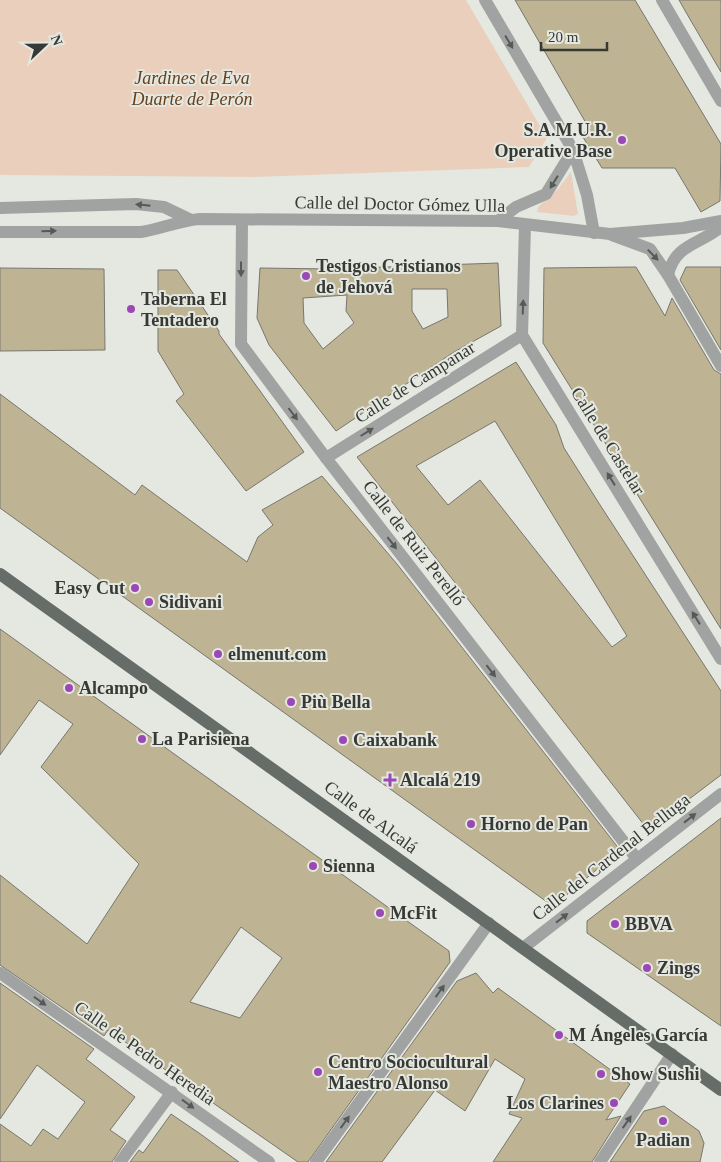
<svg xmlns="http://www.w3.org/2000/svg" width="721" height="1162" font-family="Georgia,serif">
<rect width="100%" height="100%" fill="#e4e8e0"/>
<!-- green -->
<g fill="#ead0bc">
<polygon points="0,0 466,0 547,138 529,167 253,177 0,175"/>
<polygon points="571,172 578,214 574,216 537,212 538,207 558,189"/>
</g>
<!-- building -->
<g fill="#beb494" stroke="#78766e" fill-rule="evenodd">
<polygon points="515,0 635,0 721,144 720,201 701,212 675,168 602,168 581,134 590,130"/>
<polygon points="679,0 721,0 721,72 691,21"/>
<path d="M498 263 501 326 454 352 336 431 269 345 257 318 260 268 330 269ZM412 289H447L448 317 423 329 412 311ZM347 295 346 311 354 323 323 349 304 323 303 298Z"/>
<polygon points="636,267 665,316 672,298 714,370 721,374 721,629 543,343 544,268"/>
<polygon points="686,267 721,267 721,350 680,280"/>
<polygon points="0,268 104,269 105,350 0,351"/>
<polygon points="158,270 177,270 219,331 219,334 304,452 246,491 176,401 184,394 158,351"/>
<path d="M516 362 556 425 564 448 602 508 721 691V775L648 830 357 457ZM495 421 627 636 612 647 480 480 448 505 416 466Z"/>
<polygon points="0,394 135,495 142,485 247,562 258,537 273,525 262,510 322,476 397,564 620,850 563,898 556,902 547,902 0,508"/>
<path d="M0 629 449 951 450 962 308 1162H298L108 1030 104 1036 0 965V875L87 944 139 864 41 767 73 724 39 700 0 755ZM241 927 282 958 240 1018 190 1002Z"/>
<polygon points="721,818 721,1026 587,933 587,921"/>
<polygon points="476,973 493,993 498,988 630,1084 606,1120 621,1116 592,1162 493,1162 522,1118 509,1114 525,1079 495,1059 465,1111 435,1090 382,1162 326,1162 457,981"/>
<polygon points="0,983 94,1049 86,1059 135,1097 110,1130 126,1141 112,1162 0,1162 0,1124 31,1146 43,1129 58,1139 85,1102 37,1065 0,1119"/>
<polygon points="664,1106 699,1131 704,1143 700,1162 610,1162 644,1111"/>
<polygon points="171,1114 199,1133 239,1162 130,1162 139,1150 143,1153"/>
</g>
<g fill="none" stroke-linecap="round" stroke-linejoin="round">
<!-- minor -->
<g stroke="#a0a3a1" stroke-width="12">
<polyline points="485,0 573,150 546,194 516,207 498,221"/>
<polyline points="662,0 721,101"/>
<polyline points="573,150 587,195 594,233"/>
<polyline points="0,208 136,204 164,207 189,219"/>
<polyline points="242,220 241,344 326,458 637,859"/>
<polyline points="525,225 522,335 721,659"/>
<path d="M0 232H141C161 229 181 220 200 219L498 221 610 234 683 228 721 221"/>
<polyline points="612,235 650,249 668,275 721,366"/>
<path d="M668 275C675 244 699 245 721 227"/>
<polyline points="326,458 522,335"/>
<polyline points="523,948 721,794"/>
<polyline points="0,973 269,1162"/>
<polyline points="120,1162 172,1092"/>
<polyline points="316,1162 489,923"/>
<polyline points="600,1162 672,1054"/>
</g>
<!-- major -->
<polyline stroke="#666c68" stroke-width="12" points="0,574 721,1090"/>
</g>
<!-- one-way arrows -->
<defs><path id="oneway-solid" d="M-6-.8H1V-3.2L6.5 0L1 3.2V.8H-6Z" transform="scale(1.25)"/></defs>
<g fill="#565955">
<use href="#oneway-solid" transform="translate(509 42) rotate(59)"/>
<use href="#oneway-solid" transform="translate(554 182) rotate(122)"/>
<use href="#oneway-solid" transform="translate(143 205) rotate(-174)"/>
<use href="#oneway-solid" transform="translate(49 231) rotate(-1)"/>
<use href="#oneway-solid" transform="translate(653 255) rotate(46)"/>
<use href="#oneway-solid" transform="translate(241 269) rotate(90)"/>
<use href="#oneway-solid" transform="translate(523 307) rotate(-88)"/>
<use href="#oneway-solid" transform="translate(293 414) rotate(53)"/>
<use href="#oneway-solid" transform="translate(367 432) rotate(-32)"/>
<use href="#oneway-solid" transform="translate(611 479) rotate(-122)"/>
<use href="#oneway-solid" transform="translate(392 543) rotate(52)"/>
<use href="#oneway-solid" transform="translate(696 618) rotate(-122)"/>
<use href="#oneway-solid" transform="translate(491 671) rotate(52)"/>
<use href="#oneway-solid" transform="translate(690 818) rotate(-38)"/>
<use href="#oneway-solid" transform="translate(562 918) rotate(-38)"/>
<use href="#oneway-solid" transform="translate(440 991) rotate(-54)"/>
<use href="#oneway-solid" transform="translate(40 1001) rotate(35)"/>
<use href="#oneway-solid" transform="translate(188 1104) rotate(36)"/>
<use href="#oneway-solid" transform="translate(345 1122) rotate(-54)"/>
<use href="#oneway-solid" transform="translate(627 1122) rotate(-55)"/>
</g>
<!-- markers -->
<g fill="#9b48b7" stroke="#e4e8e0" stroke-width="2">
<circle cx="622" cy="140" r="5"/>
<circle cx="306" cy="276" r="5"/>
<circle cx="131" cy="309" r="5"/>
<circle cx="135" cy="588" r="5"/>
<circle cx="149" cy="602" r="5"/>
<circle cx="218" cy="654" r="5"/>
<circle cx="69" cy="688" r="5"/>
<circle cx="291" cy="702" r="5"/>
<circle cx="142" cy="739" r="5"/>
<circle cx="343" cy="740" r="5"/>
<path d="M387.5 772.5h5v5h5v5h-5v5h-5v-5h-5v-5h5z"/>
<circle cx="471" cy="824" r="5"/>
<circle cx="313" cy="866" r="5"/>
<circle cx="380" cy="913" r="5"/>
<circle cx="615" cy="924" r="5"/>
<circle cx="647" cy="968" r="5"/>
<circle cx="559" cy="1035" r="5"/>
<circle cx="318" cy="1072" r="5"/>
<circle cx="601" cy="1074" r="5"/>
<circle cx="614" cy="1103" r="5"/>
<circle cx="663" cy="1121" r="5"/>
</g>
<g text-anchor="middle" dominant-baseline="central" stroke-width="4" stroke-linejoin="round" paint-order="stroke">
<!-- park labels -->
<g font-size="18" font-style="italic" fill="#683f1c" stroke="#e4e8e0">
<text x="192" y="78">Jardines de Eva<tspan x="192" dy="21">Duarte de Perón</tspan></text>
</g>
<!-- poi labels -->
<g font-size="18" font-weight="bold" fill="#373935" stroke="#e4e8e0" text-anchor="start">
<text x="612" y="130" text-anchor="end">S.A.M.U.R.<tspan x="612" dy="21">Operative Base</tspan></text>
<text x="316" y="266">Testigos Cristianos<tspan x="316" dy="21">de Jehová</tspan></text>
<text x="141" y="299">Taberna El<tspan x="141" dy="21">Tentadero</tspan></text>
<text x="125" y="588" text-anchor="end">Easy Cut</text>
<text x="159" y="602">Sidivani</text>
<text x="228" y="654">elmenut.com</text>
<text x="79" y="688">Alcampo</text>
<text x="301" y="702">Più Bella</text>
<text x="152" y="739">La Parisiena</text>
<text x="353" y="740">Caixabank</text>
<text x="400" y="780">Alcalá 219</text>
<text x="481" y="824">Horno de Pan</text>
<text x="323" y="866">Sienna</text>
<text x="390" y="913">McFit</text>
<text x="625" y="924">BBVA</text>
<text x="657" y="968">Zings</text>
<text x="569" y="1035">M Ángeles García</text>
<text x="328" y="1062">Centro Sociocultural<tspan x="328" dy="21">Maestro Alonso</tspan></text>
<text x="611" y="1074">Show Sushi</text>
<text x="604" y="1103" text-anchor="end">Los Clarines</text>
<text x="663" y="1140" text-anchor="middle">Padian</text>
</g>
<!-- street labels -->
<g font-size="18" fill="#373935" stroke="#e4e8e0">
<text transform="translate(400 204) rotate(1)">Calle del Doctor Gómez Ulla</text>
<text transform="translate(415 382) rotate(-32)">Calle de Campanar</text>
<text transform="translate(608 441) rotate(58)">Calle de Castelar</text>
<text transform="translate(414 543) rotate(52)">Calle de Ruiz Perelló</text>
<text transform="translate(371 817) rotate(36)">Calle de Alcalá</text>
<text transform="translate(611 857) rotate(-38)">Calle del Cardenal Belluga</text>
<text transform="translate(145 1053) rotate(35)">Calle de Pedro Heredia</text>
</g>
</g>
<!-- north arrow -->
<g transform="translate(45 45) rotate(68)" stroke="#e4e8e0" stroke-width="4" paint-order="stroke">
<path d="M0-4L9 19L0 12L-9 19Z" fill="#373935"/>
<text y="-8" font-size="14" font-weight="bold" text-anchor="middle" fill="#373935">N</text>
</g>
<!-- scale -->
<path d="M541 42v8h66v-8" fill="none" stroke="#373935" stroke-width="2.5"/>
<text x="548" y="42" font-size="15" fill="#373935" stroke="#e4e8e0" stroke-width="4" paint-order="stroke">20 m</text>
</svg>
